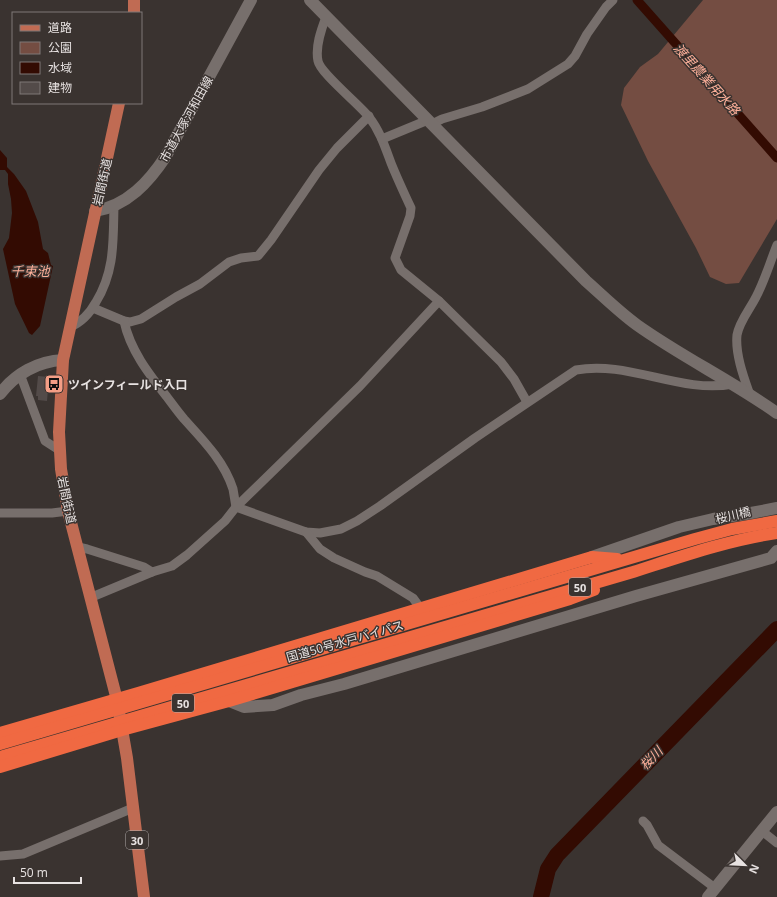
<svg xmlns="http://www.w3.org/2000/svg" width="777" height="897" font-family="'Open Sans','Noto Sans JP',sans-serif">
<rect width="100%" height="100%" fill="#3a3330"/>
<!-- green -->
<polygon fill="#744d42" points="703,0 777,0 777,219 739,283 726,284 710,277 696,248 648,161 621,105 624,88 640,67 658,54"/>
<!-- water -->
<polygon fill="#330b02" points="0,150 7,158 7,167 14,174 26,191 38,222 43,249 48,253 51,265 53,266 40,326 32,335 29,333 15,304 3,249 9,238 12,213 11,199 8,184 8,174 5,170 0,170"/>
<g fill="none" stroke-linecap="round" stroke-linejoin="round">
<!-- canal -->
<polyline stroke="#330b02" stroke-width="9" points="637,0 777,158"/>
<!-- river -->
<polyline stroke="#330b02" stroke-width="16" points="541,897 548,869 557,855 777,629"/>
</g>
<!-- building -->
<polygon fill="#534b49" points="38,376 49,377 47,401 38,400 38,396 36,396"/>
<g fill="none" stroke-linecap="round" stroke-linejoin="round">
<!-- street -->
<g stroke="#776f6c" stroke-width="9">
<path d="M326 17C321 30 315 47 318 61 320 73 359 104 369 117 380 131 385 147 391 163 397 178 404 193 411 208L410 216 395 258 401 270 439 301 501 362 514 379 527 402"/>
<polyline points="432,124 442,119 482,107 528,89 568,64 575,56 587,34 606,7 613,0"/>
<polyline points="382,139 428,120"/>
<polyline points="93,308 124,321 130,322 141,319 176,297 200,284 229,262 241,258 258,256 271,240 319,170 337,148 369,116"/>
<path d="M124 321C130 350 149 374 167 397 173 405 178 412 184 419 203 440 224 461 233 489 234 495 235 501 236 507"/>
<path d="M70 327C82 322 90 313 96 302 115 271 113 241 114 206"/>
<polyline points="20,374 45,441 59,450"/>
<path d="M750 395C744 378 735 354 737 335 739 322 750 309 756 297 765 280 770 262 777 245"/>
<path d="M236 507 306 532 320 533 341 529 357 521 380 506 475 438 576 370C628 360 680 394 733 384"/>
<polyline points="0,513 52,513 68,511"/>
<polyline points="306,532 320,549 334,558 365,572 377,576 413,598 421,609"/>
<polyline points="78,547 87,549 144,567 152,572"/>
<polyline points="92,597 152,572 172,566 187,555 225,521 236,507 360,386 439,301"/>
<polyline points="643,821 647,825 658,845 715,888"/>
<polyline points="762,831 777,843"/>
<polyline points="0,856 23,854 133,808"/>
</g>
<!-- secondary -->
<g stroke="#776f6c" stroke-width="12">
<path d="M310 0 586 281C603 296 619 312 637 325 682 357 732 381 777 413"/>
<path d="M95 211C127 206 149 182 166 156L251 0"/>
<path d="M0 394C15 374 38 361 63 360"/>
<polyline points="592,557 679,527 713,519 751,513 777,508"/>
<polyline points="229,701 244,707 273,705 301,695 344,684 636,596 771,558 777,551"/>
<polyline points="708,897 777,812"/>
</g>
<!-- primary -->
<g stroke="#c06b53" stroke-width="12">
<polyline points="134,13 134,0"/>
<polyline points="119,103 63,360 59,432 61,469 68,511 117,700 127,758 144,897"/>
</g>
<!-- highway -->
<g stroke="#f06942" stroke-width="12">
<polyline points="0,733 138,693 592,557 617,559"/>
<polyline points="0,744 695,539 732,529 777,521"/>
<path d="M0 757 633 572C680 557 728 540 777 533"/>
<polyline points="0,767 122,730 229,701 570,599 594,590"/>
</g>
</g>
<!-- icons -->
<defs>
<symbol id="bus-square" viewBox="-11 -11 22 22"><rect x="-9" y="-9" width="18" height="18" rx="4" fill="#f49e86" stroke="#3a3330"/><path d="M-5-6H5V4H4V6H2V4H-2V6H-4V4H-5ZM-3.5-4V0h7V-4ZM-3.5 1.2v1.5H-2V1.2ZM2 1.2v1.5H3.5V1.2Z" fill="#111"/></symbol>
</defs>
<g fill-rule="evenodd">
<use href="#bus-square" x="43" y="373" width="22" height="22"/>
</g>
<g text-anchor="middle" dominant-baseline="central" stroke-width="3" stroke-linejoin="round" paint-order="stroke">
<!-- shield labels -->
<g fill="#3a3330" stroke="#b3aeac" stroke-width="1">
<rect x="569" y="578" width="22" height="18" rx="3"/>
<rect x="172" y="694" width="22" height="18" rx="3"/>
<rect x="126" y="831" width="22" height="18" rx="3"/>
</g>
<g font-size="11" font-weight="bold" fill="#e7e2e1">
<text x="580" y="587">50</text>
<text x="183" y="703">50</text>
<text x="137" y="840">30</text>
</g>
<!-- street labels -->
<g font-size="12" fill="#e7e2e1" stroke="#3a3330">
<text transform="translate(186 119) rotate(-61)">市道大塚河和田線</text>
<text transform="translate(102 182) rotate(-77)">岩間街道</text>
<text transform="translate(67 500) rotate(78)">岩間街道</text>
<text transform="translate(733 515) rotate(-13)">桜川橋</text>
<text transform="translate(345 641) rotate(-16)">国道50号水戸バイパス</text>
</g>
<!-- poi labels -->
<g font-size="12" font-weight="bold" fill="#e7e2e1" stroke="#3a3330" text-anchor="start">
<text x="68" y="384">ツインフィールド入口</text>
</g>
<!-- water labels -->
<g font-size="13" font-style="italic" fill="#fdaf99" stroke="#3a3330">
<text transform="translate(707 79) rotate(48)">渡里農業用水路</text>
<text x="30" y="271">千束池</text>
<text transform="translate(651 758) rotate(-46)">桜川</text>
</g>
</g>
<!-- legend -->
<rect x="12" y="12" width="130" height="92" fill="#3a3330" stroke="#7f7977"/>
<rect x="20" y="25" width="20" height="6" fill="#c06b53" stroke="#7f7977"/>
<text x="48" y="32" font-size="12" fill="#e7e2e1">道路</text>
<rect x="20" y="42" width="20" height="12" fill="#744d42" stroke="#7f7977"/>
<text x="48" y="52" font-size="12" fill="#e7e2e1">公園</text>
<rect x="20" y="62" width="20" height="12" fill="#330b02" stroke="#7f7977"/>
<text x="48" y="72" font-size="12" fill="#e7e2e1">水域</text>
<rect x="20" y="82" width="20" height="12" fill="#534b49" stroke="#7f7977"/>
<text x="48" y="92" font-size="12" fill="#e7e2e1">建物</text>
<!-- north arrow -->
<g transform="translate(745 865) rotate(114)" stroke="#3a3330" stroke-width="3" paint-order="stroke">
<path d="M0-3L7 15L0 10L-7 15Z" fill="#e7e2e1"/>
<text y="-6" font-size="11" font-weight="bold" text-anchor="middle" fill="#e7e2e1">N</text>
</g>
<!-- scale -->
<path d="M14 877v6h67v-6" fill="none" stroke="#e7e2e1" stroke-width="2"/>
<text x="20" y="877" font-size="12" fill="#e7e2e1" stroke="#3a3330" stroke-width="3" paint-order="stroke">50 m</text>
</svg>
